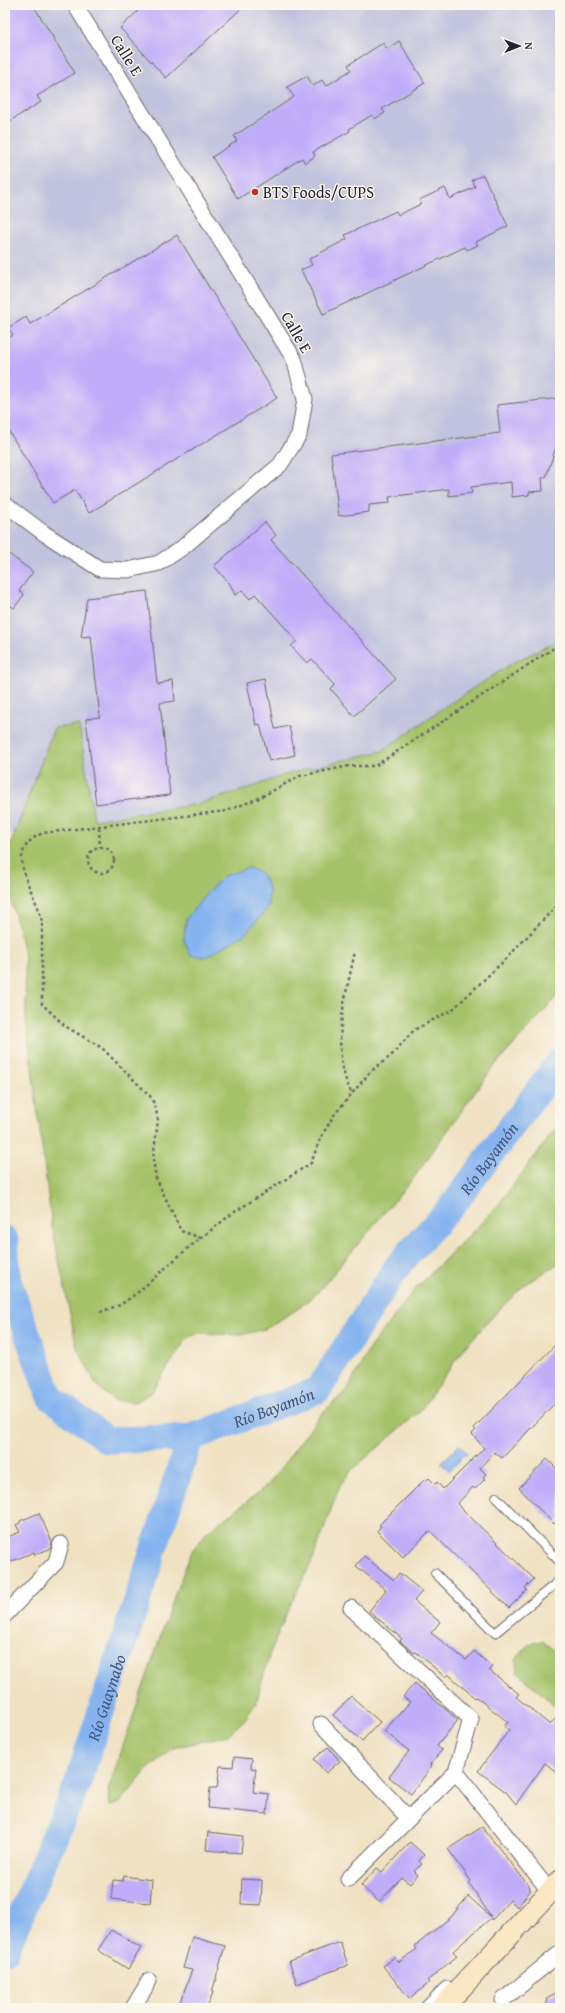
<svg xmlns="http://www.w3.org/2000/svg" width="565" height="2013" font-family="'Gentium Book Plus',serif">
<rect width="100%" height="100%" fill="#fbf7ec"/>
<filter id="ink" filterUnits="userSpaceOnUse"><feTurbulence type="fractalNoise" baseFrequency=".025" numOctaves="2"/><feDisplacementMap in="SourceGraphic" scale="8" xChannelSelector="R" yChannelSelector="G"/><feConvolveMatrix kernelMatrix="1 2 1 2 8 2 1 2 1" color-interpolation-filters="sRGB"/></filter>
<filter id="wash" filterUnits="userSpaceOnUse"><feTurbulence type="fractalNoise" baseFrequency=".012" numOctaves="4" result="noise"/><feDisplacementMap in="SourceGraphic" scale="16" xChannelSelector="R" yChannelSelector="G"/><feGaussianBlur stdDeviation="0.9" result="paint"/><feColorMatrix in="noise" values="0 0 0 0 0 0 0 0 0 0 0 0 0 0 0 0 0 1.4 0 .05"/><feComposite in="paint" operator="in"/></filter>
<g filter="url(#wash)">
<rect width="100%" height="100%" fill="#f0e1c2"/>
<!-- industrial -->
<polygon fill="#c1c2dd" points="5,5 560,5 560,640 514,662 446,706 382,751 287,774 247,789 198,804 94,820 79,725 55,728 14,835 5,830"/>
<!-- green -->
<g fill="#a4c269" stroke="#637252">
<polygon points="560,640 560,993 491,1070 415,1176 317,1293 299,1308 265,1329 240,1335 199,1333 187,1338 151,1393 135,1402 112,1400 96,1384 77,1348 52,1226 26,1021 25,957 5,875 5,859 54,728 79,725 94,820 198,804 247,789 287,774 382,751 446,706 514,662"/>
<polygon points="560,1123 560,1262 523,1286 495,1314 465,1347 420,1411 352,1470 340,1485 312,1561 287,1612 270,1653 256,1703 245,1719 228,1735 173,1748 146,1771 120,1803 110,1806 108,1790 175,1594 192,1551 205,1534 268,1485 321,1414 347,1390 371,1346 417,1287 496,1208"/>
<polygon points="543,1641 560,1656 560,1710 517,1672 516,1659 532,1642"/>
</g>
<!-- water -->
<g fill="#84b3ef" stroke="#536a95">
<polygon points="250,868 262,874 269,889 268,908 245,934 206,957 190,955 184,940 186,919 206,894 225,875"/>
<polygon points="459,1445 467,1453 449,1471 441,1463"/>
</g>
<g fill="none" stroke-linecap="round" stroke-linejoin="round">
<!-- river -->
<g stroke="#84b3ef" stroke-width="27">
<path id="s1" d="M5 1240 8 1281 50 1397 107 1440 190 1438 318 1390 399 1264 453 1205 560 1061"/>
<path id="s2" d="M5 1951 77 1785 190 1438"/>
</g>
</g>
<g id="blocks">
<!-- building -->
<g fill="#bfadf9">
<polygon points="5,5 33,5 75,73 37,96 41,102 5,124"/>
<polygon points="132,5 245,5 166,78 120,28 138,11"/>
<polygon points="399,41 425,83 382,109 385,113 374,119 372,115 349,129 350,131 313,152 315,156 305,163 302,158 238,199 212,157 237,141 234,136 294,97 287,87 307,76 313,86 322,80 326,86 351,70 348,65 383,43 387,49"/>
<polygon points="483,175 508,226 476,242 478,245 467,250 465,247 323,314 301,270 312,265 309,259 347,239 345,235 396,211 398,215 421,204 419,200 445,188 450,199 475,187 472,180"/>
<polygon points="177,235 277,398 89,513 75,490 53,503 5,425 5,340 13,335 8,328 26,317 30,324"/>
<polygon points="560,398 560,435 546,477 542,478 543,491 529,492 529,495 512,497 511,482 471,487 472,493 449,496 449,489 389,497 390,503 369,505 369,512 339,516 331,454 500,433 497,405"/>
<polygon points="265,522 276,535 271,540 396,679 354,716 331,689 335,684 312,659 307,663 291,646 297,641 255,594 250,599 242,590 235,595 230,584 214,566"/>
<polygon points="5,551 33,572 19,591 24,595 14,608 5,602"/>
<polygon points="147,591 157,683 173,681 175,701 160,703 170,795 96,804 86,719 100,717 91,636 81,637 87,598"/>
<polygon points="266,679 275,729 289,726 295,755 269,761 260,724 256,725 247,683"/>
<polygon points="560,1340 560,1398 502,1458 494,1452 480,1468 486,1474 483,1477 485,1479 475,1489 473,1487 457,1504 534,1579 525,1588 527,1590 509,1608 430,1531 403,1557 377,1531 381,1526 379,1525 424,1480 425,1481 429,1478 435,1484 437,1482 443,1489 484,1448 472,1434 476,1430 474,1428"/>
<polygon points="547,1459 560,1472 560,1519 554,1524 519,1488"/>
<polygon points="39,1513 52,1542 51,1548 35,1555 34,1552 5,1564 5,1538 20,1532 16,1525 20,1523 20,1521"/>
<polygon points="364,1556 394,1580 399,1573 422,1591 414,1601 440,1622 431,1633 466,1660 474,1651 492,1667 489,1670 519,1694 516,1697 550,1725 560,1713 560,1775 545,1763 516,1804 506,1792 478,1771 509,1730 504,1726 508,1722 476,1697 475,1698 448,1674 445,1677 416,1652 414,1653 400,1641 402,1639 369,1611 386,1590 356,1566"/>
<polygon points="415,1683 458,1720 437,1746 442,1750 430,1764 432,1766 411,1794 389,1777 409,1751 384,1731 410,1702 403,1697"/>
<polygon points="351,1696 380,1722 362,1741 333,1715"/>
<polygon points="328,1747 340,1761 326,1773 314,1759"/>
<polygon points="234,1757 252,1759 251,1768 256,1769 253,1792 269,1794 267,1814 208,1808 210,1788 217,1788 220,1766 233,1767"/>
<polygon points="482,1827 530,1887 529,1888 531,1890 517,1907 510,1900 492,1920 491,1918 453,1951 457,1956 427,1981 429,1983 410,1999 383,1966 394,1957 399,1962 417,1949 415,1946 451,1917 468,1896 491,1917 469,1883 471,1881 448,1849"/>
<polygon points="208,1832 243,1836 241,1853 206,1850"/>
<polygon points="410,1842 424,1855 419,1861 422,1864 414,1871 418,1875 410,1884 402,1878 379,1902 361,1885 377,1868 382,1872"/>
<polygon points="124,1876 152,1880 150,1903 111,1899 113,1880 123,1881"/>
<polygon points="242,1879 262,1880 261,1905 241,1904"/>
<polygon points="111,1930 141,1948 128,1969 98,1950"/>
<polygon points="192,1937 225,1946 212,1992 213,1992 207,2008 178,2008 192,1970 183,1968"/>
<polygon points="340,1942 348,1965 297,1984 289,1961"/>
<polygon points="560,1991 560,2008 546,2008 548,1997"/>
</g>
</g>
</g>
<g filter="url(#ink)">
<use href="#blocks" fill-opacity="0" stroke="#6a656a" stroke-width="1"/>
<g fill="none" stroke-linecap="round" stroke-linejoin="round">
<defs>
<g id="service">
<polyline points="496,1497 560,1562"/>
<polyline points="435,1573 495,1633 560,1580"/>
</g>
<g id="minor">
<polyline points="5,504 45,534 100,569 128,570 159,563 182,548 280,465 299,435 305,399 294,359 75,5"/>
<polyline points="351,1608 471,1719 456,1772 551,1893"/>
<polyline points="5,1615 56,1562 61,1544"/>
<polyline points="321,1724 408,1818"/>
<polyline points="348,1879 456,1772"/>
<polyline points="503,2000 560,1953"/>
<polyline points="133,2008 149,1981"/>
<polyline points="428,2008 447,1989"/>
</g>
<polyline id="secondary" points="442,2008 560,1881"/>
</defs>
<!-- service casing -->
<use href="#service" stroke="#6a656a" stroke-width="10"/>
<!-- minor casing -->
<use href="#minor" stroke="#6a656a" stroke-width="17"/>
<!-- secondary casing -->
<use href="#secondary" stroke="#6a656a" stroke-width="23"/>
<!-- path -->
<g stroke="#6a656a" stroke-width="2.5" stroke-dasharray="3 3" stroke-linecap="butt">
<polyline points="99,828 100,847"/>
<circle cx="101" cy="860" r="13"/>
<path d="M351 1092C329 1048 346 996 355 951"/>
<path d="M201 1238 181 1231 156 1178 153 1159 158 1120 155 1105 150 1096 102 1048 65 1026 42 1004V921C35 888 0 852 43 833L226 811 257 799 300 776 349 766H375L560 644"/>
<polyline points="100,1312 120,1305 137,1293 188,1248 233,1213 311,1163 321,1137 334,1115 371,1071 391,1056 414,1030 452,1010 506,959 560,902"/>
</g>
<!-- service -->
<use href="#service" stroke="#fff" stroke-width="8"/>
<!-- minor -->
<use href="#minor" stroke="#fff" stroke-width="15"/>
<!-- secondary -->
<use href="#secondary" stroke="#fae7c3" stroke-width="21"/>
</g>
</g>
<!-- markers -->
<circle fill="#c8321e" stroke="#fbf7ec" stroke-width="1.5" cx="255" cy="192" r="4"/>
<g text-anchor="middle" dominant-baseline="central" stroke-width="3" stroke-linejoin="round" paint-order="stroke">
<!-- street labels -->
<g font-size="16" fill="#22223b" stroke="#fbf7ec">
<text transform="translate(127 55) rotate(58)">Calle E</text>
<text transform="translate(297 332) rotate(60)">Calle E</text>
</g>
<!-- poi labels -->
<g font-size="16" fill="#22223b" stroke="#fbf7ec" text-anchor="start">
<text x="263" y="192">BTS Foods/CUPS</text>
</g>
<!-- water labels -->
<g font-size="17" font-style="italic" fill="#44557a" stroke="#fbf7ec">
<text stroke="none"><textPath href="#s1" startOffset="744">Río Bayamón</textPath></text>
<text stroke="none"><textPath href="#s1" startOffset="408">Río Bayamón</textPath></text>
<text stroke="none"><textPath href="#s2" startOffset="273">Río Guaynabo</textPath></text>
</g>
</g>
<!-- margin -->
<rect width="565" height="2013" fill="none" stroke="#fbf7ec" stroke-width="20"/>
<!-- north arrow -->
<g transform="translate(519 46) rotate(89)" stroke="#fbf7ec" stroke-width="3" paint-order="stroke">
<path d="M0-3L7 15L0 10L-7 15Z" fill="#22223b"/>
<text y="-6" font-size="11" font-weight="bold" text-anchor="middle" fill="#22223b">N</text>
</g>
</svg>
